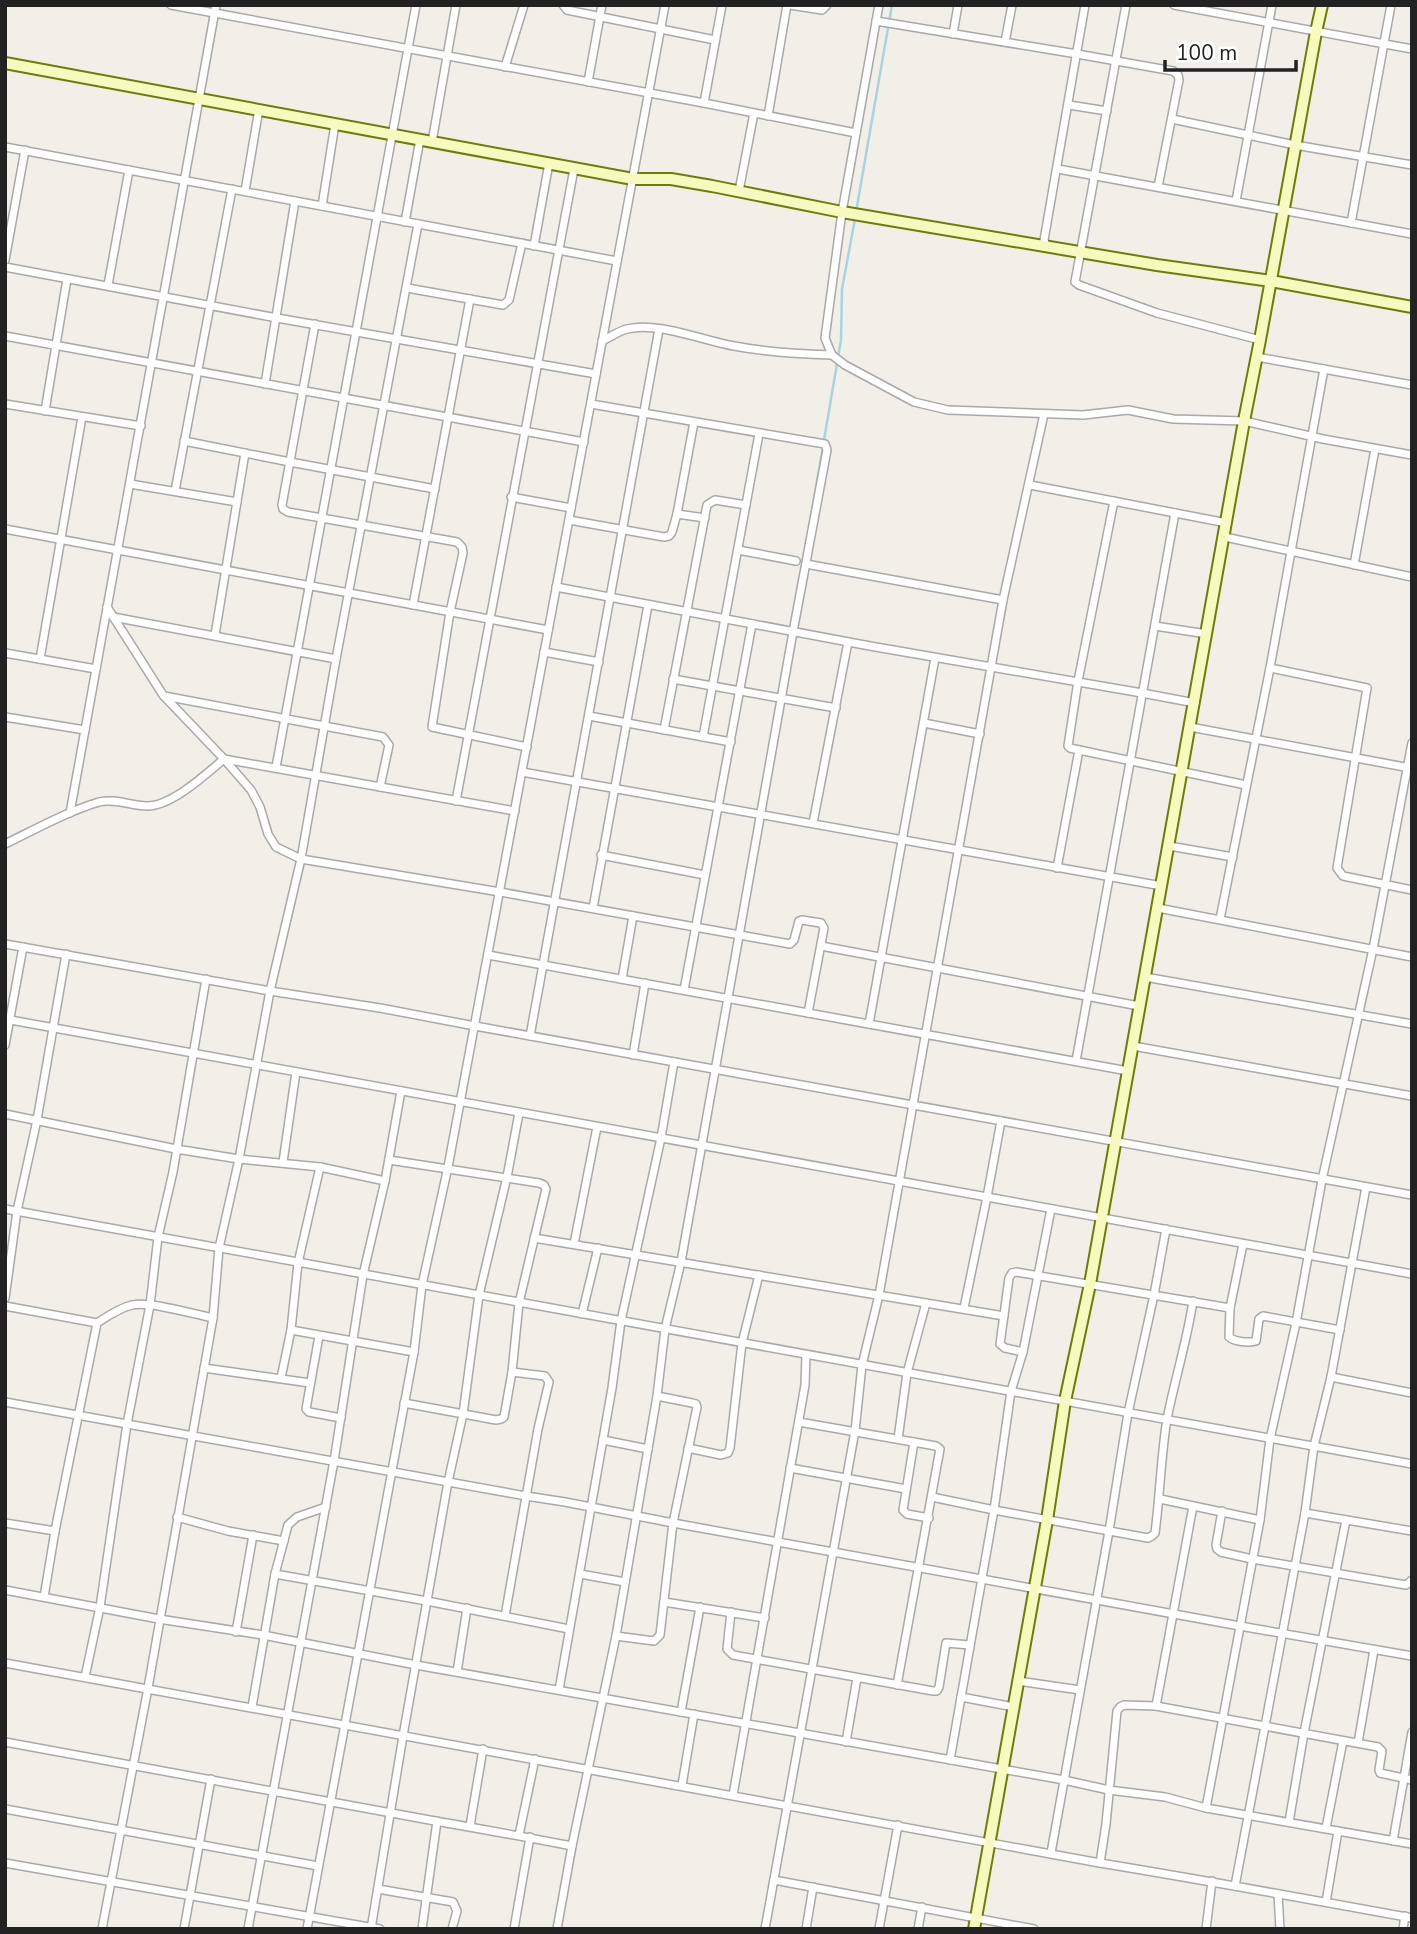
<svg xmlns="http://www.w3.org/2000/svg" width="1417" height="1934" font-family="'Nunito Sans',sans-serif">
<rect width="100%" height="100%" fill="#f2efe9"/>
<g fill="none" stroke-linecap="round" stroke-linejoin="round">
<!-- stream -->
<g stroke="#aad3df" stroke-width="2.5">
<polyline points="856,212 892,5"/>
<polyline points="824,440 841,340 842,289 855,219"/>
<polyline points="808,534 823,447"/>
</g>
<defs>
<g id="street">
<polyline points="171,5 704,103 856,133"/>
<polyline points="563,5 567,10 715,40"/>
<polyline points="790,5 822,10 827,5"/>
<polyline points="879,5 842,212 825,338 832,355 845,365 914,402 948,410 1083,415 1128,410 1173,419 1244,421 1323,439 1412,455"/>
<polyline points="1126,5 1075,282 1079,285 1157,313 1260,340"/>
<polyline points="1174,5 1412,49"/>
<polyline points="876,21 1077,54 1173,71 1178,75 1179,80 1158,187"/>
<polyline points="953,34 958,5"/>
<polyline points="1005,42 1012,5"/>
<polyline points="505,67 524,5"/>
<polyline points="588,82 602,5"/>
<polyline points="704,103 722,5"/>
<polyline points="1069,105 1107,111"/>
<polyline points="768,116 787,5"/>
<polyline points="1172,119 1295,145 1412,165"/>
<polyline points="432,142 456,5"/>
<polyline points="5,147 617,261"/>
<polyline points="1058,169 1412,234"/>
<polyline points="245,191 259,109"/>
<polyline points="739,191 754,113"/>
<polyline points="1236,201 1272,5"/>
<polyline points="322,206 335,124"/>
<polyline points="405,222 420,139"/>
<polyline points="1351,223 1391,5"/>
<polyline points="534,246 549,163"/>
<polyline points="1049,247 1046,245 1044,240 1085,5"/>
<polyline points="5,260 25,150"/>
<polyline points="5,267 277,318 596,374"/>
<polyline points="108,285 129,170"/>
<polyline points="407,288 503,305 509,300 522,243"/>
<polyline points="315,324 282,505 283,509 288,512 457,542 462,547 463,553 450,612 432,727 527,747"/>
<polyline points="5,336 584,442"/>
<path d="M602 341C610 337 619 331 627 329 657 321 704 341 734 346 766 352 799 354 832 355"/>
<polyline points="1257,357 1412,385"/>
<polyline points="265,384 295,201"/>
<polyline points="5,404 141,426"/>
<polyline points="45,411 67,279"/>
<polyline points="184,441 290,462 435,489"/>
<polyline points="130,484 237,502"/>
<polyline points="1030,485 1227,523"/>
<polyline points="175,491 232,189"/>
<polyline points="511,497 571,508"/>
<polyline points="1114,501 1078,681 1068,746 1070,748 1079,750 1246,785"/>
<polyline points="677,514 705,518"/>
<polyline points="569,520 664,537 669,536 672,532 677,514 694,422"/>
<polyline points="5,529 548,630"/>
<polyline points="1225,537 1412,577"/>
<polyline points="738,550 796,561"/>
<polyline points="806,564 1003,600"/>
<polyline points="1354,565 1375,449"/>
<polyline points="556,587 870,646 1142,693 1195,703"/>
<polyline points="413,605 470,299"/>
<polyline points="107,607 163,695 224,759 251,790 260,807 268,834 276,847 301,859 500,892 790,944 794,940 799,921 802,920 821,923 824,928 808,1013"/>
<polyline points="113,617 336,659"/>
<polyline points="1155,626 1207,634"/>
<polyline points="215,635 245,453"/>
<polyline points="544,652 599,662"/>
<polyline points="5,653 96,669"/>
<polyline points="40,659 82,417"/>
<polyline points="1270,668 1367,688 1337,868 1343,876 1412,890"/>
<polyline points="673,679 836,708"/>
<polyline points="164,696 383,737 389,745 380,787"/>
<polyline points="589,716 731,742"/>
<polyline points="5,717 85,730"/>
<polyline points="924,723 980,734"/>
<polyline points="1190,727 1410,768"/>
<polyline points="664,730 707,505 715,500 746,505"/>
<polyline points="703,737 759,434"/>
<polyline points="276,767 416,5"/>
<polyline points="522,772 1162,886"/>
<polyline points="456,801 574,169"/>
<polyline points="70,813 216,5"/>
<polyline points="813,823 848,642"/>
<path d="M5 844C36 829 66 812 99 802 115 798 131 806 147 806 172 806 206 774 224 759L515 811"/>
<polyline points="1169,846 1233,857"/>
<polyline points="601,855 705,875"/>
<polyline points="1057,868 1079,750"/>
<polyline points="593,908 648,605"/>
<polyline points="1158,908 1412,957"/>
<polyline points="1220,919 1270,668 1324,369"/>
<polyline points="5,944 270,991 380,1008 475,1026 1412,1195"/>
<polyline points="821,946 1139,1006"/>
<polyline points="488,955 1128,1071"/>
<polyline points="1145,977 1412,1024"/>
<polyline points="622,979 633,916"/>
<polyline points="684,990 752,624"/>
<polyline points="5,1019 1412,1274"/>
<polyline points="869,1024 935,658"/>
<polyline points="530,1036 659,329"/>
<polyline points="5,1045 23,947"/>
<polyline points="1133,1046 1412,1096"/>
<polyline points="633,1055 645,983"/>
<polyline points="1076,1061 1175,513"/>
<polyline points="5,1114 176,1149 239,1159 320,1167 385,1181"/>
<polyline points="389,1160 539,1183 544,1185 546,1189 519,1303 512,1372 504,1417 501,1419 496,1420 404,1403"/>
<polyline points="283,1162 296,1072"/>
<polyline points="5,1209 1412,1464"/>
<polyline points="534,1238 1004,1316"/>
<polyline points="574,1244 597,1127"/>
<path d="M1243 1244 1230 1308 1229 1337C1235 1342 1249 1343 1256 1341L1259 1319 1263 1316 1340 1330"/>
<polyline points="5,1298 17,1211 37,1120 66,954"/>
<polyline points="5,1306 97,1323"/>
<polyline points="964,1308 987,1197 1001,1121"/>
<polyline points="582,1314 598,1248"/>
<polyline points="291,1330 414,1352"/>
<polyline points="319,1336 306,1409 309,1412 341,1418"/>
<polyline points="1023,1352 1005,1348 1000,1344 1009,1278 1012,1273 1016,1272 1230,1308"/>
<polyline points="204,1368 310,1383"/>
<polyline points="1331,1377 1412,1393"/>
<polyline points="281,1378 291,1330 298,1263 320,1167"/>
<polyline points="5,1402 526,1496 565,1502 673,1523 1240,1626 1412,1656"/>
<polyline points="799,1422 936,1446 940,1449 897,1685"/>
<polyline points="898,1439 907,1373 926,1303"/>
<polyline points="603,1440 648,1449"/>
<polyline points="914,1442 903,1510 907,1514 929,1518"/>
<polyline points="688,1448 721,1455 728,1453 730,1448 742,1343 759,1275"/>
<polyline points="790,1468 906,1489"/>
<path d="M932 1497 994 1510 1148 1538 1152 1536 1155 1533C1160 1495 1161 1455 1167 1419 1175 1379 1187 1341 1193 1301"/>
<polyline points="1160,1499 1260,1520"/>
<polyline points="1222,1511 1216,1545 1217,1549 1221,1552 1252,1559 1406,1585 1412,1580"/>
<polyline points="1305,1513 1412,1531"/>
<polyline points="177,1517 228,1531 284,1541"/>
<polyline points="5,1523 55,1531"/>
<polyline points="275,1574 427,1601 569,1629"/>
<polyline points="580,1574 625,1582"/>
<polyline points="5,1590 159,1619 263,1635 416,1665 1064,1780 1109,1790 1165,1797 1206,1808 1412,1844"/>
<path d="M44 1597 55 1531 97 1323C108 1316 119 1308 132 1305 151 1301 192 1314 213 1318"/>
<polyline points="664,1602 765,1618"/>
<polyline points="731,1612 727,1649 733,1655 933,1691 937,1691 939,1687 946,1643 970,1645"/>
<polyline points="505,1616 538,1429 549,1382 545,1376 512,1372"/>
<polyline points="236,1632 253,1535"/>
<polyline points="616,1636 654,1641 660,1635 673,1523 697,1407 696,1404 692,1403 657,1396"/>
<path d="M5 1663 1100 1863C1204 1880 1308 1899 1412 1918"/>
<polyline points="457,1672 467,1608"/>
<polyline points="85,1677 100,1607 127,1424 150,1305 158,1237 173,1172 206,979"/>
<polyline points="1018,1681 1080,1690"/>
<polyline points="559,1690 612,1388 621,1321 661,1138 674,1062"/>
<polyline points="961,1697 1014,1707"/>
<polyline points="1156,1706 1193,1506"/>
<polyline points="252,1707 275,1574 288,1525 297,1517 326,1507"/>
<polyline points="681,1712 700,1607"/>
<path d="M5 1742C149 1768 292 1795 435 1821 481 1829 526 1837 572 1846"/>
<polyline points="846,1742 857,1678"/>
<polyline points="1358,1743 1374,1650"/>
<polyline points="950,1760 994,1510 1011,1391 1023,1352 1051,1209"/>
<polyline points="682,1785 694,1714"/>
<polyline points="733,1795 805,1385 806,1355"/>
<polyline points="1206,1808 1260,1520 1270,1439 1296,1323 1322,1180 1373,949 1412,743"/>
<polyline points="5,1809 318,1866"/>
<polyline points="1289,1822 1304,1733 1346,1520"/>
<polyline points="470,1826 483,1749"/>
<polyline points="1326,1828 1343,1741"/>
<polyline points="519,1835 535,1759"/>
<polyline points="1393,1841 1412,1732"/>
<polyline points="1051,1853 1109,1531 1128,1413 1154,1295 1166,1229"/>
<polyline points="5,1863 380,1929"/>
<polyline points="1100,1863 1106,1824 1117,1711 1120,1707 1124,1705 1156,1706 1378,1747 1382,1751 1379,1770 1380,1773 1412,1780"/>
<polyline points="774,1880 1034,1929"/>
<polyline points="1235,1886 1305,1513 1314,1446 1331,1377 1366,1187"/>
<polyline points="378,1889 453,1902 457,1911 452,1929"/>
<polyline points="1278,1894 1280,1929"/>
<polyline points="1326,1902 1338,1831"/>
<polyline points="102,1929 148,1688 213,1318 219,1248 239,1159 270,991 301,859 336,659 418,224"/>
<polyline points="184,1929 211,1779"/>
<polyline points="248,1929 334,1461 363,1275 385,1181 401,1091"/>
<polyline points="307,1929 414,1352 422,1285 448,1167 665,5"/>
<polyline points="371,1929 403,1736 448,1482 463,1414 479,1295 507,1177 519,1113"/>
<polyline points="422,1929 437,1821"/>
<polyline points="514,1929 530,1837"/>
<polyline points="557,1929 572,1846 616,1636 657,1396 665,1329 681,1262 793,632 827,450 825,444 591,404"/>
<polyline points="765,1929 855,1431 862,1365 879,1295 1003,600 1044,414"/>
<polyline points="806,1929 813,1887"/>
<polyline points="879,1929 898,1825"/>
<polyline points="918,1929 922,1907"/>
<polyline points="1206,1929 1212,1881"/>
<polyline points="1403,1929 1405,1916"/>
</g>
<g id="secondary">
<polyline points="5,63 633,179 671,179 712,186 842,212 1157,265 1271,281 1412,307"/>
<polyline points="974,1929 1047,1520 1065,1401 1090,1284 1244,421 1260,340 1316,32 1322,5"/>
</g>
</defs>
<!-- street casing -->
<use href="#street" stroke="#a9a9a9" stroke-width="10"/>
<!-- secondary casing -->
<use href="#secondary" stroke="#707d05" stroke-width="14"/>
<!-- street -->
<use href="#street" stroke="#fff" stroke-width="7"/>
<!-- secondary -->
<use href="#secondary" stroke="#f7fabf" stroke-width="10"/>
</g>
<!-- border -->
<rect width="1417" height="1934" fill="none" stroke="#222222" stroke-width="14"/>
<!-- scale -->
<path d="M1165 60v10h131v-10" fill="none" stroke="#222222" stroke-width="3.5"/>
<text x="1176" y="60" font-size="21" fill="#222222" stroke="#ffffff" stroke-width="5" paint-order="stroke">100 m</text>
</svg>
